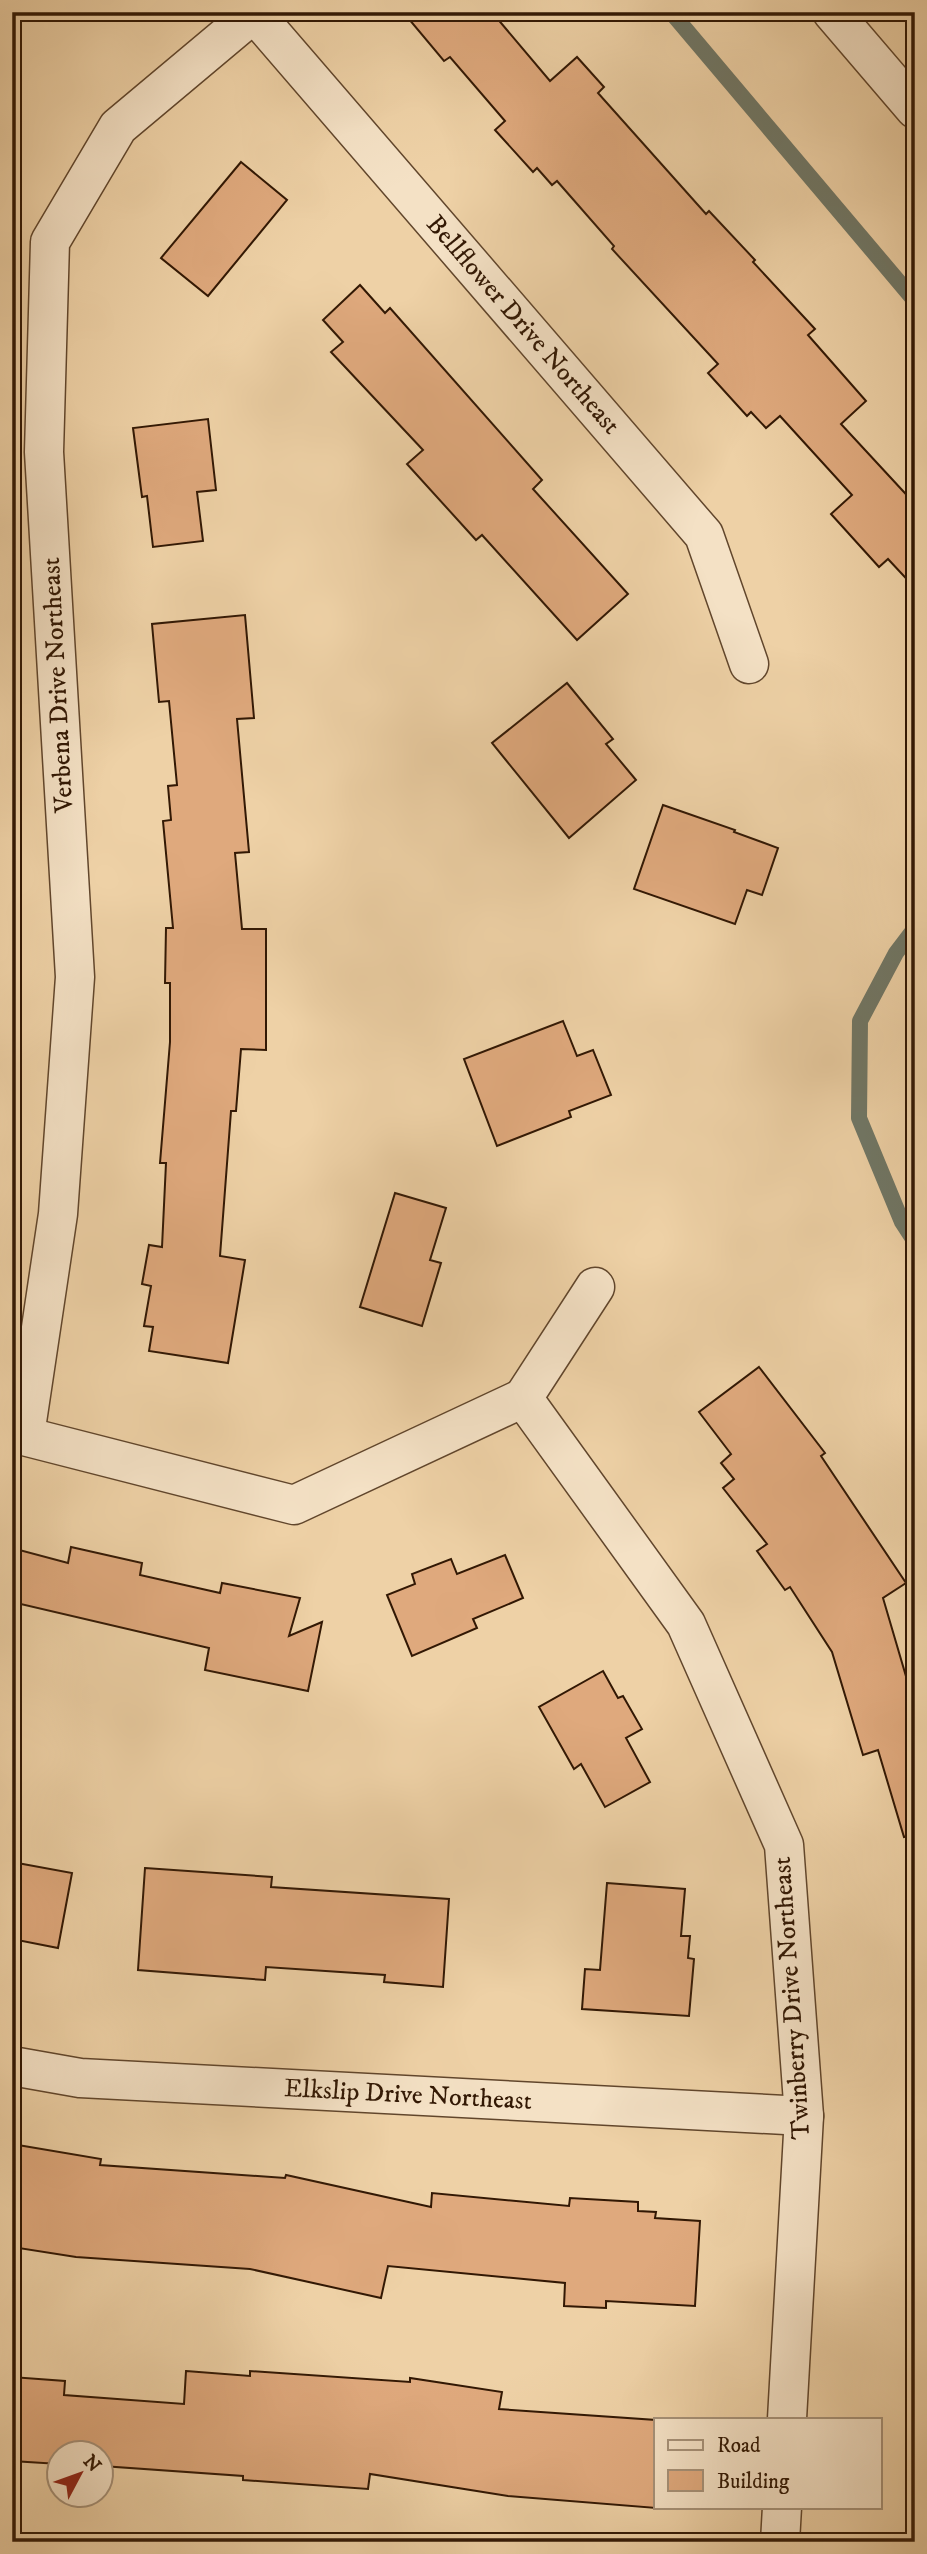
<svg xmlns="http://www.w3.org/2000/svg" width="927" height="2554" font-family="'IM FELL DW Pica',serif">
<rect width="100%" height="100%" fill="#eed1a6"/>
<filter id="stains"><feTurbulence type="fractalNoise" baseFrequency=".00286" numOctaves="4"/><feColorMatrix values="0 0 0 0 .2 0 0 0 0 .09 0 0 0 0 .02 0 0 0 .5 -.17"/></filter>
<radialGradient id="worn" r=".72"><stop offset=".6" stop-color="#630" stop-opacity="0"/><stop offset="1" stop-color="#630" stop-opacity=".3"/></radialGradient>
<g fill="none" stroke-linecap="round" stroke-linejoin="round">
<!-- stream -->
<g stroke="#707766" stroke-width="16">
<polyline points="671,12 915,301"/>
<polyline points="915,928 896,953 860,1021 859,1118 902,1222 915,1242"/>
</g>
</g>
<!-- building -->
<g fill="#dfa97d" stroke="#321804" stroke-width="2">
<polygon points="403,12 501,12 496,17 550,81 577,57 604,87 598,93 706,214 709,211 755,260 753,262 815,329 808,335 866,401 841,424 915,504 915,588 888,559 879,567 831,514 852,495 780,416 766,428 751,412 747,416 708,373 718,364 612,249 614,246 557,181 552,185 537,168 533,172 495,130 505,121 450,57 444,61"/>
<polygon points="241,162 287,200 208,296 161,258"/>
<polygon points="360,285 385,313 390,308 542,480 533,489 628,594 577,640 482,535 476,540 407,464 423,450 331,352 343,342 323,320"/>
<polygon points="208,419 216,490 197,492 203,541 153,547 147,496 142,497 133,428"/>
<polygon points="245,615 254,718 237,719 249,852 235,853 242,929 266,929 266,1050 241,1049 236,1111 231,1111 220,1256 245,1260 228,1363 149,1351 153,1327 144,1326 151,1286 142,1284 149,1245 162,1247 166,1163 160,1163 170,1042 170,983 165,983 166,928 173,928 163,821 171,820 168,786 177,785 169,701 159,702 152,624"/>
<polygon points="567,683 613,739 606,744 636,780 569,838 492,743"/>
<polygon points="663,805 735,830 734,832 778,848 762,895 747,890 735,924 634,889"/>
<polygon points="563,1021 577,1056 593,1050 611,1095 569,1111 571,1117 497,1146 464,1059"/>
<polygon points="395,1193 446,1208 430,1260 441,1263 422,1326 360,1307"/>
<polygon points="759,1367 825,1453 821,1456 906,1583 883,1598 915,1707 915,1835 904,1837 878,1750 863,1755 832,1652 790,1587 785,1590 757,1551 767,1544 723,1488 734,1479 721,1463 731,1454 699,1412"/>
<polygon points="71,1547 142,1563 140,1575 220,1593 222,1583 300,1598 289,1636 322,1622 308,1691 205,1670 209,1648 12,1602 12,1548 68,1563"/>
<polygon points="505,1555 523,1598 473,1619 477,1628 412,1656 387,1595 415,1584 412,1574 451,1559 457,1574"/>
<polygon points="603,1671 618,1698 623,1696 642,1729 626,1738 650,1782 605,1807 581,1764 574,1769 539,1707"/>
<polygon points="12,1862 72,1873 58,1948 12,1939"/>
<polygon points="145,1868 272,1877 271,1887 449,1899 443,1987 384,1982 385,1975 266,1967 265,1980 138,1970"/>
<polygon points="607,1883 685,1889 681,1936 690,1936 688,1958 694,1959 689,2016 582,2009 585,1969 600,1970"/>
<polygon points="12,2144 101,2159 100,2165 285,2178 286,2175 431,2207 432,2193 569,2206 570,2198 638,2202 638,2211 656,2212 655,2218 700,2221 695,2306 606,2301 606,2308 564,2306 565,2283 388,2266 381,2298 250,2269 76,2257 12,2247"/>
<polygon points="186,2371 250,2376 250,2371 410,2382 410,2378 502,2392 499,2409 656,2420 656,2508 508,2496 370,2474 368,2489 243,2480 243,2476 102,2466 102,2453 60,2453 59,2464 12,2461 12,2377 65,2381 64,2395 184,2404"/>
</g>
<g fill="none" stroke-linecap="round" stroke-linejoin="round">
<defs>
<g id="minor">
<polyline points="253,12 704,535 749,664"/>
<polyline points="832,12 915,109"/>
<polyline points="523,1398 686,1624 784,1845 804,2116 787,2419"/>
<polyline points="523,1398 595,1287"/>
<polyline points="12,1433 294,1505 523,1398"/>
<polyline points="25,1435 58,1214 75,977 44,452 50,242 118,127 254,13"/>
<polyline points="12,2066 80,2078 804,2116"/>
<polyline points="780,2542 782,2507"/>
</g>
</defs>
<!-- minor casing -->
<use href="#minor" stroke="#61462c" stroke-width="41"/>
<!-- minor -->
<use href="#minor" stroke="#f4e1c5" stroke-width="38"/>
</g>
<g text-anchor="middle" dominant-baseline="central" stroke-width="5" stroke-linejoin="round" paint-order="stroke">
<!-- street labels -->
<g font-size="26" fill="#321804" stroke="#f4e1c5">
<text transform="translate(523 325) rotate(49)">Bellflower Drive Northeast</text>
<text transform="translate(58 685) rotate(-93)">Verbena Drive Northeast</text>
<text transform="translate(792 1998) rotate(-94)">Twinberry Drive Northeast</text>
<text transform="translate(408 2095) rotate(3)">Elkslip Drive Northeast</text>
</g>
</g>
<!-- margin -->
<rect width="927" height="2554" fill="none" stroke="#eed1a6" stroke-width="42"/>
<rect x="14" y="14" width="899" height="2526" fill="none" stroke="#321804" stroke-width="3.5"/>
<rect x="21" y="21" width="885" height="2512" fill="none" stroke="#321804" stroke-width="2"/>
<!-- legend -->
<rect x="654" y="2418" width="228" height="91" fill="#f4e1c5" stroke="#a69178" stroke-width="2"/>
<rect x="668" y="2440" width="35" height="10" fill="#f4e1c5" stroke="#a69178" stroke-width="2"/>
<text x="717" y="2452" font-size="21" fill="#321804">Road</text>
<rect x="668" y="2470" width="35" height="21" fill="#dfa97d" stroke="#a69178" stroke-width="2"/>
<text x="717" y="2488" font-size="21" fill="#321804">Building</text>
<!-- north arrow -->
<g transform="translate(80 2474) rotate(49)"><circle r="33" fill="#f4e1c5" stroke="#a69178" stroke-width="2"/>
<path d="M0-5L12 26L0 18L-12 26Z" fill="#8f2418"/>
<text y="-10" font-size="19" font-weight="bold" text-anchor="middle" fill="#321804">N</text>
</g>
<rect width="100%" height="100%" filter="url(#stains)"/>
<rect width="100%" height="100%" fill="url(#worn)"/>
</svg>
